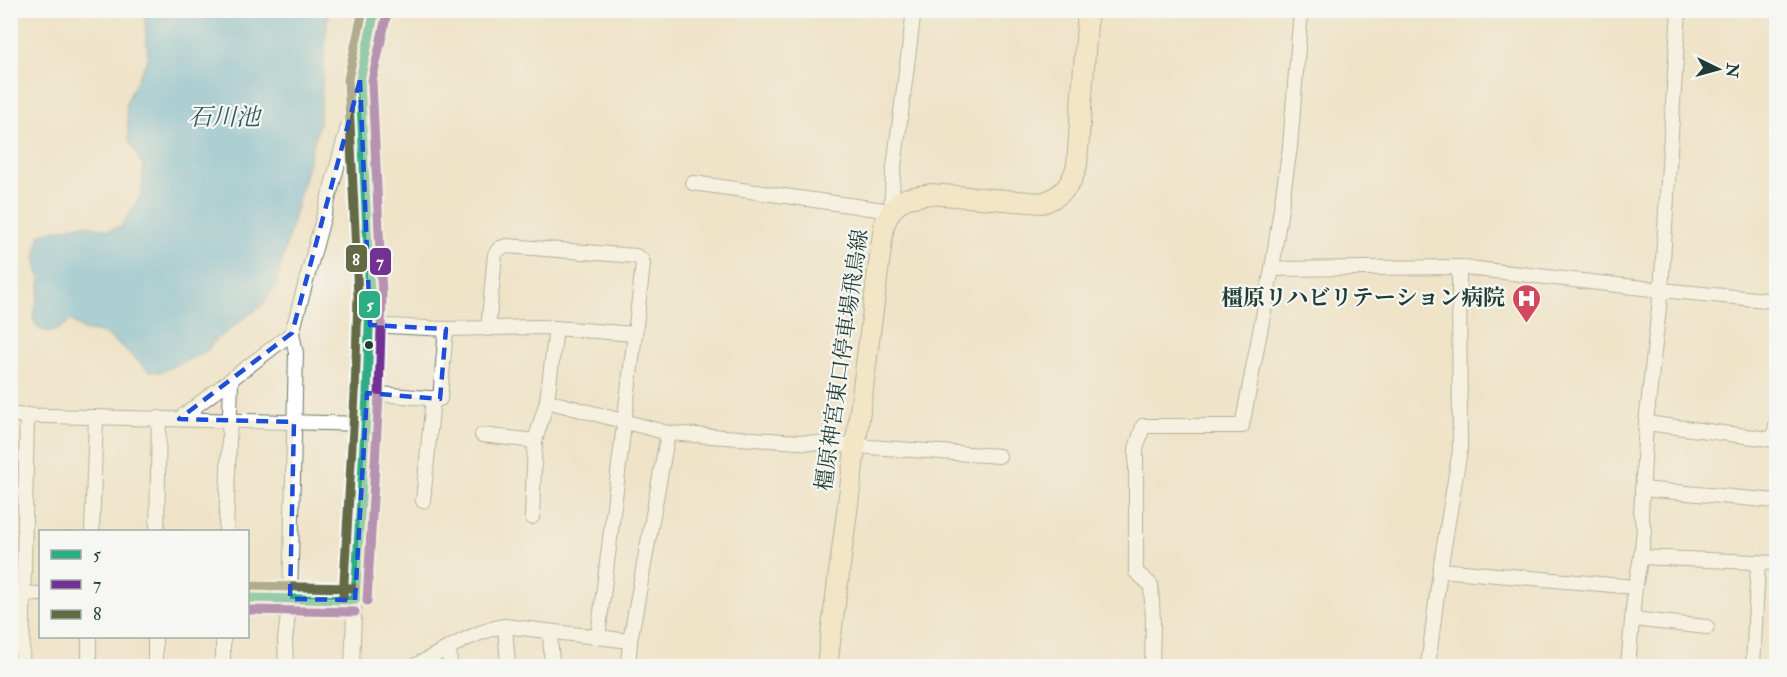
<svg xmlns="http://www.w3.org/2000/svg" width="1787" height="677" font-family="'IM FELL Double Pica','Noto Serif JP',serif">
<rect width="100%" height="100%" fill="#f6f6f2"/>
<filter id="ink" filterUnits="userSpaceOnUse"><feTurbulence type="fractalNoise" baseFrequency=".0167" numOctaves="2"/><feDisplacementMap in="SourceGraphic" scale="12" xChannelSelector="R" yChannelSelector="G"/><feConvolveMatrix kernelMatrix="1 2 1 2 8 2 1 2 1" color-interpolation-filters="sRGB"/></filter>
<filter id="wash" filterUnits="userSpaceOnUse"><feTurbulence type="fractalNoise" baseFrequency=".008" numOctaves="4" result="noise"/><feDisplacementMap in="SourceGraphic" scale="24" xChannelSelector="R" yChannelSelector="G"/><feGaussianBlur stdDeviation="1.35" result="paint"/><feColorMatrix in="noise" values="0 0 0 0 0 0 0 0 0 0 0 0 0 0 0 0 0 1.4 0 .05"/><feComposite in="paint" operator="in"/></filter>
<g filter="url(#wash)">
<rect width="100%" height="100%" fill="#efe3c8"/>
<!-- water -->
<path fill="#61b6dd" stroke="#407a88" stroke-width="1.5" d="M144 11H328L319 123 275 287 265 303 214 341 207 351 160 372 149 371 123 347 103 333 83 330 71 320C58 330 55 334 39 329L33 319 41 282 35 258 40 234 84 224 108 230 121 227 141 196 144 167 129 140 126 103 148 58Z"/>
</g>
<g filter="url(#ink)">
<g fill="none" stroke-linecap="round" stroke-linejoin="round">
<defs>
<g id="minor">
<polyline points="693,183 891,211 893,175 914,10"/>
<polyline points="1272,269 1459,267 1661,290 1776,301"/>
<polyline points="370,325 446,329 541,327 635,334 598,637"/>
<polyline points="488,329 495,254 500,248 507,246 636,256 641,259 643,264 635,334"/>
<polyline points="367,393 440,399 446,329"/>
<polyline points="547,401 668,433 999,456"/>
<polyline points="10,415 366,424"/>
<polyline points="179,419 292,333"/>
<polyline points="1646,423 1776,440"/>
<polyline points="482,435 535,441"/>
<polyline points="1774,439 1776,424"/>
<polyline points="1642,489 1776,501"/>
<polyline points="423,501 433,398"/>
<polyline points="532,517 535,441 547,401 556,328"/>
<polyline points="92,532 96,417"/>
<polyline points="157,532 159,418"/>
<polyline points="226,532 231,381"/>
<polyline points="1641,557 1776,563"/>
<polyline points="1440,570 1635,587"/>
<polyline points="10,593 40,594"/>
<polyline points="248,598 355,600"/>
<polyline points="1632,619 1707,627"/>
<polyline points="505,626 508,666"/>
<polyline points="550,633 552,666"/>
<polyline points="449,649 450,666"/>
<polyline points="22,666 27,415"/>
<polyline points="89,666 89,636"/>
<polyline points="155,666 155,636"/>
<polyline points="223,666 223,636"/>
<polyline points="286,666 285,640 290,599 296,353 292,333 357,93"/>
<polyline points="352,666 357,538 366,424 370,325 360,80 363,61 375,10"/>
<path d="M414 666C441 653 476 630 505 626L630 641"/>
<polyline points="628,666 630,641 668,433"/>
<polyline points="1152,666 1153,621 1151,585 1136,572 1136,449 1143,426 1242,426 1272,269 1290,147 1301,10"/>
<polyline points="1428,666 1440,570 1460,450 1459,267"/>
<polyline points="1628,666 1635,587 1641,557 1644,530 1641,515 1646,423 1661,290 1679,10"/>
<polyline points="1753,666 1758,562"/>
</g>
<path id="secondary" d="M827 666 884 225 891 211 901 201 908 198 930 194 1042 203C1061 197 1072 185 1077 165L1088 10"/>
</defs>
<!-- minor casing -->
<use href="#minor" stroke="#687768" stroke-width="16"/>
<!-- secondary casing -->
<use href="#secondary" stroke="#687768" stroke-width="22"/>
<!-- minor -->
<use href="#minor" stroke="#fff" stroke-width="14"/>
<!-- secondary -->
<use href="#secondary" stroke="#f8e8c3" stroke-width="20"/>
<defs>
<g id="bus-1">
<polyline points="248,598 355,600"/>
<polyline points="355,600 367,395 370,296 360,80 375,10"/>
</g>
<g id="bus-2">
<polyline points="367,601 379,395 382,296 372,81 387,13"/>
<polyline points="248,610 355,612"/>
</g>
<g id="bus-3">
<polyline points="248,586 355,588"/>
<polyline points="343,599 355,394 358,296 348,79 363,10"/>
</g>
</defs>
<!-- bus-1 casing -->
<use href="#bus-1" stroke="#f6f6f2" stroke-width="14"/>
<!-- bus-2 casing -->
<use href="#bus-2" stroke="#f6f6f2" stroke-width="14"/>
<!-- bus-3 casing -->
<use href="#bus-3" stroke="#f6f6f2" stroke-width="14"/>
<!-- bus-1 -->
<use href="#bus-1" stroke="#2ead84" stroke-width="9"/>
<!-- bus-2 -->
<use href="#bus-2" stroke="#713293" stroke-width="9"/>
<!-- bus-3 -->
<use href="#bus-3" stroke="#646b44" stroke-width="9"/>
</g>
</g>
<!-- marked area -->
<path d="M0 0H1787V677H0ZM360 80 370 325 446 329 440 399 367 393 355 600 290 599 294 422 179 419 292 333Z" fill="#efe3c8" fill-opacity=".55" fill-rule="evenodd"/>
<path fill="none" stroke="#1d4ed8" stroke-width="4.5" stroke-dasharray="12 8" stroke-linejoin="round" d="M360 80 370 325 446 329 440 399 367 393 355 600 290 599 294 422 179 419 292 333Z"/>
<!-- icons -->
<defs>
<symbol id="hospital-pin" viewBox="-11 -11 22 30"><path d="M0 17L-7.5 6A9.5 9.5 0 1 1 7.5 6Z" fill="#d1495b" stroke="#f6f6f2"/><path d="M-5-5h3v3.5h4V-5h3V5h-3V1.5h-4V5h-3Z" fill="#fff"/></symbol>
</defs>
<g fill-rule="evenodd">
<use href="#hospital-pin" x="1510" y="282" width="33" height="45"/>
</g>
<!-- markers -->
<circle fill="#1f3d34" stroke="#f6f6f2" stroke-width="2" cx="369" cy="345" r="5"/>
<g text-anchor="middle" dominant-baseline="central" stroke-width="4.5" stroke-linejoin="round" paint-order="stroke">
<!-- poi labels -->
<g font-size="22" font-weight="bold" fill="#1f3d34" stroke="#f6f6f2" text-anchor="end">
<text x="1505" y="298">橿原リハビリテーション病院</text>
</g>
<!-- street labels -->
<g font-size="22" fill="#1f3d34" stroke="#f6f6f2">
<text transform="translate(842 360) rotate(-82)">橿原神宮東口停車場飛鳥線</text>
</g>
<!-- water labels -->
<g font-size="24" font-style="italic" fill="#305b5e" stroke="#f6f6f2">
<text x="224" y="117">石川池</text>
</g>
</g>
<g stroke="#f6f6f2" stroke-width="2">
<rect x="345" y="244" width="23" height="29" rx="6" fill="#646b44"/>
<rect x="369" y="247" width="23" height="29" rx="6" fill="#713293"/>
<rect x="358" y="290" width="23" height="29" rx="6" fill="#2ead84"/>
</g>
<g font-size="16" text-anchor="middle" font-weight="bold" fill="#fff">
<text x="356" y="265">8</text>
<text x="380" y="267">7</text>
<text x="370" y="310">5</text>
</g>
<!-- margin -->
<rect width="1787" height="677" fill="none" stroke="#f6f6f2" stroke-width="36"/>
<!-- legend -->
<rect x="39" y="530" width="210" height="108" fill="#f6f6f2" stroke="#a0aca6" stroke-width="1.5"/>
<rect x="51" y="550" width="30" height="9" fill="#2ead84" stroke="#a0aca6" stroke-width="1.5"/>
<text x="93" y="560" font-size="18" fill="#1f3d34">5</text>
<rect x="51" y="580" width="30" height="9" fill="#713293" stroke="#a0aca6" stroke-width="1.5"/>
<text x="93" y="590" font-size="18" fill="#1f3d34">7</text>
<rect x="51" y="610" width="30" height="9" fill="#646b44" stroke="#a0aca6" stroke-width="1.5"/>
<text x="93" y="620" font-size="18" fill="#1f3d34">8</text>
<!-- north arrow -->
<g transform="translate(1718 69) rotate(95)" stroke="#f6f6f2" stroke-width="4.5" paint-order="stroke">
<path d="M0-4.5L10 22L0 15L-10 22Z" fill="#1f3d34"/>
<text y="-9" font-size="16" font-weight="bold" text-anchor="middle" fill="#1f3d34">N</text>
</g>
</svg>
